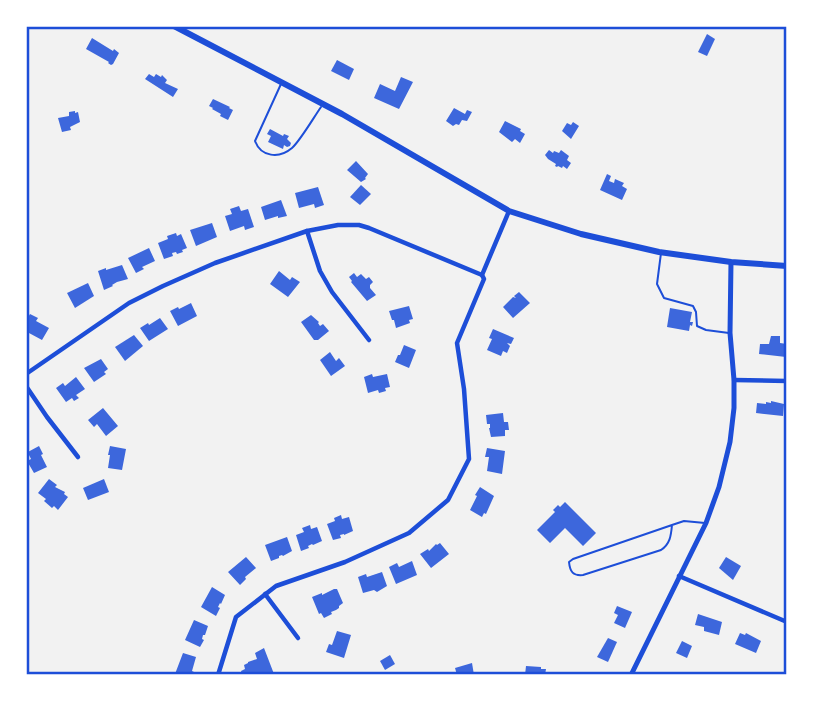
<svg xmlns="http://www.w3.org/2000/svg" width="813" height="701" font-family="'Archivo Narrow',sans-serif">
<rect width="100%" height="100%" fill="#f2f2f2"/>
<!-- building -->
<g fill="#3d67dc">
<polygon points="707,34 715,39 707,56 698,52"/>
<polygon points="92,38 113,51 114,49 119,53 113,64 111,65 108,63 109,62 86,49"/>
<polygon points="337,60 354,69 349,80 331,71"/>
<polygon points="149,74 154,77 156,74 161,77 162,75 167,80 165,83 178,89 173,97 145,79"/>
<polygon points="401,77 413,82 399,109 374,98 380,84 395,91"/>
<polygon points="213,99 230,107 229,108 233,110 228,120 220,116 221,114 212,109 213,108 209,106"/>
<polygon points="454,108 465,114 467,110 472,112 467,121 462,120 459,125 456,124 453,126 446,121"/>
<polygon points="75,111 75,113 78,112 80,122 70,127 71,130 62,132 58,118 69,116 69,112"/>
<polygon points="505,121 521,129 520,131 525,134 520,143 515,139 512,142 499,132"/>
<polygon points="573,122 579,126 571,139 562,131 567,123 571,125"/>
<polygon points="270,129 283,136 284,134 289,136 287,139 291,143 290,146 287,147 284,145 283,149 268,142 271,136 267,134"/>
<polygon points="549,150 553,153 554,151 559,153 561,150 569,156 567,160 571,163 567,169 563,166 562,168 558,166 557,167 555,166 556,164 548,159 545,155"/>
<polygon points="356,161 368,174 365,178 366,179 361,182 347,170"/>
<polygon points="607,174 611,176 609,181 614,183 615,179 624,183 622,186 627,189 622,200 600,190"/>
<polygon points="361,185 371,194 360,205 350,197"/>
<polygon points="318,187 324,205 315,208 314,204 299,208 295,193"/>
<polygon points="281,200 287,216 278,218 278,216 265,220 261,207"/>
<polygon points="239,206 241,211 248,209 254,227 245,230 244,226 230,231 225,216 232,214 230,209"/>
<polygon points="212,223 217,237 196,246 190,230"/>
<polygon points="176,233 177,236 181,234 187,248 182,250 183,252 177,254 176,252 172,253 173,256 164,259 158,243 168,239 167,236"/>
<polygon points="149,248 155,261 142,267 144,269 136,273 128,258"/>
<polygon points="122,265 128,279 117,282 112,285 113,286 104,290 98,271 106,268 106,270"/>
<polygon points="279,271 290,280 292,277 300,282 288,297 270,284"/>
<polygon points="354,273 357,277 361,274 366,279 369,277 373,282 370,285 370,288 376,295 367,301 351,282 352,281 349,277"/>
<polygon points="88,283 94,296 75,308 67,293"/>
<polygon points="519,292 530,303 513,318 503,307 513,297 516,298 514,296"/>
<polygon points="191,303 197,316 178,326 170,311 178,307 179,309"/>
<polygon points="409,306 413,319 409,320 410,323 396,328 394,320 392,320 389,311"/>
<polygon points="670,308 692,312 690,322 693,322 692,326 690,325 689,331 667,327"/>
<polygon points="30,314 38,318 36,321 49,328 42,340 29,333 26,338 26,321"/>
<polygon points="311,315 319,322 318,323 320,326 323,324 329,331 318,340 314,340 301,322"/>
<polygon points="160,318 168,329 149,341 140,328 148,323 149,325"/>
<polygon points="493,329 514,338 511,344 507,343 510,346 507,353 503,351 501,356 487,350 492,339 489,338"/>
<polygon points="134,335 143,346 125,361 115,347"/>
<polygon points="771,336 780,336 780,343 787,344 786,357 759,354 760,344 769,344"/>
<polygon points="404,345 416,350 409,368 395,362 398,355 400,355"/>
<polygon points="330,352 336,361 339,358 345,366 331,376 320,360"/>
<polygon points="101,359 108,369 104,372 106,374 94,382 84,368"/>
<polygon points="372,374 373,377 387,374 390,387 385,388 386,391 379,393 378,390 368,393 364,377"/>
<polygon points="76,377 85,389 76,395 79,398 74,401 72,398 66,402 56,388 63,383 65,386"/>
<polygon points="771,401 784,404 783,416 756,413 757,403 766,404 766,402 771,403"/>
<polygon points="103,408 118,426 106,436 97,424 94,427 88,420"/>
<polygon points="503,413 504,422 508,422 509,430 505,430 505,436 491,437 489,428 490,428 490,424 487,424 486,415"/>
<polygon points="39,446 43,454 41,455 47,467 34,473 27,461 31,459 29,455 26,456 26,453"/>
<polygon points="110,446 126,449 122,470 108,468 110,455 108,455"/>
<polygon points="487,448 505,451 502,474 487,471 489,457 485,457"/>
<polygon points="49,479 57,485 55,487 65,492 64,494 68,497 58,510 54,506 52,508 44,501 46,499 38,493"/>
<polygon points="104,479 109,492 88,500 83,488"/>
<polygon points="480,487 494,496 486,514 484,513 482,517 470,510 477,496 475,495"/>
<polygon points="565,502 596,533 583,546 565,528 550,543 537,530 555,512 553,510 558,505 560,507"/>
<polygon points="341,515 342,519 349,517 353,531 344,535 344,534 340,535 341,538 333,540 327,524 335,521 334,518"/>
<polygon points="310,525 311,529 317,527 322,541 313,545 312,544 308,546 309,548 301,551 296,535 304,532 302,528"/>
<polygon points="287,537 292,551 283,556 282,555 279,556 279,558 271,561 265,545"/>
<polygon points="440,543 449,554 431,568 420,554 428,549 429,551 436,544 437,545"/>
<polygon points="246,557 256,568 245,577 246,579 240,585 228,572"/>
<polygon points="726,557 741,566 733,580 719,568"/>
<polygon points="412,561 417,575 396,584 389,567 397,563 399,567"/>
<polygon points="382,572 387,586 377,592 374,590 363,593 358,577 366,574 367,577"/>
<polygon points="212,587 225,595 221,604 220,603 218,607 220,608 216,616 201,607"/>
<polygon points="334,589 337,589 343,603 339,606 339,608 336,610 331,612 332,614 324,618 321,613 319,614 312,597 322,593 322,595"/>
<polygon points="617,606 632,612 625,628 614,623 618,615 614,613"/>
<polygon points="698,614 722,622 719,635 704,631 704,627 695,625"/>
<polygon points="194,620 208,626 205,635 203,635 202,639 204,640 200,647 185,640"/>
<polygon points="337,631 351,635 344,658 326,652 329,644 332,645"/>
<polygon points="740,633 745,635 746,633 761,641 756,653 735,644"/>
<polygon points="608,638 617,642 608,662 597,657"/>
<polygon points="682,641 692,646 687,658 676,653"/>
<polygon points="264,648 274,674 242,675 241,671 245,669 244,665 248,663 248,662 257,659 255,653"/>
<polygon points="183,653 196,657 192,671 194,672 193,675 175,674"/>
<polygon points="390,655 395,664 385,670 380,661"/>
<polygon points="472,663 474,675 457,675 455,668"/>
<polygon points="526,666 541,667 541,669 546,669 545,675 525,675"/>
</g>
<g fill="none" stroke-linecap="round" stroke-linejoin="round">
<!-- service -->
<g stroke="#1d4ed8" stroke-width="2">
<path d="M281 84 255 141C261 157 279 159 292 148 300 141 314 117 321 107"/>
<polyline points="661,253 657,284 664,298 693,306 696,312 697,326 706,330 729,333"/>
<path d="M672 525C671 536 670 544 661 550L583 575C573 576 570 572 569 562L573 559 672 525 684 521 705 523"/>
</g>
<!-- minor -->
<g stroke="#1d4ed8" stroke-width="4.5">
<polyline points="307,231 320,271 332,292 369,340"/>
<polyline points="26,374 129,303 163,286 215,263 307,231 338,225 359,225 369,228 482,275"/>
<polyline points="734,380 787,381"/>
<polyline points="26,386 47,417 78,457"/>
<polyline points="679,576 787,622"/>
<polyline points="265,594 298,638"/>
<polyline points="218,675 236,617 276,586 345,562 409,533 448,500 469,459 464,389 457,343 484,279 482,275 509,211"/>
</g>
<!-- tertiary -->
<polyline stroke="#1d4ed8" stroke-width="5" points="631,675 706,523 719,487 730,442 734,408 734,380 730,333 731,262"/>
<!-- primary -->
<polyline stroke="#1d4ed8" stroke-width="6" points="174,26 342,114 509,211 581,234 659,252 731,262 787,266"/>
</g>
<!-- border -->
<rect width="813" height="701" fill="none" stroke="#ffffff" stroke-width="56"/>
<rect x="28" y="28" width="757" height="645" fill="none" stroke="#1d4ed8" stroke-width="2.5"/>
</svg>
